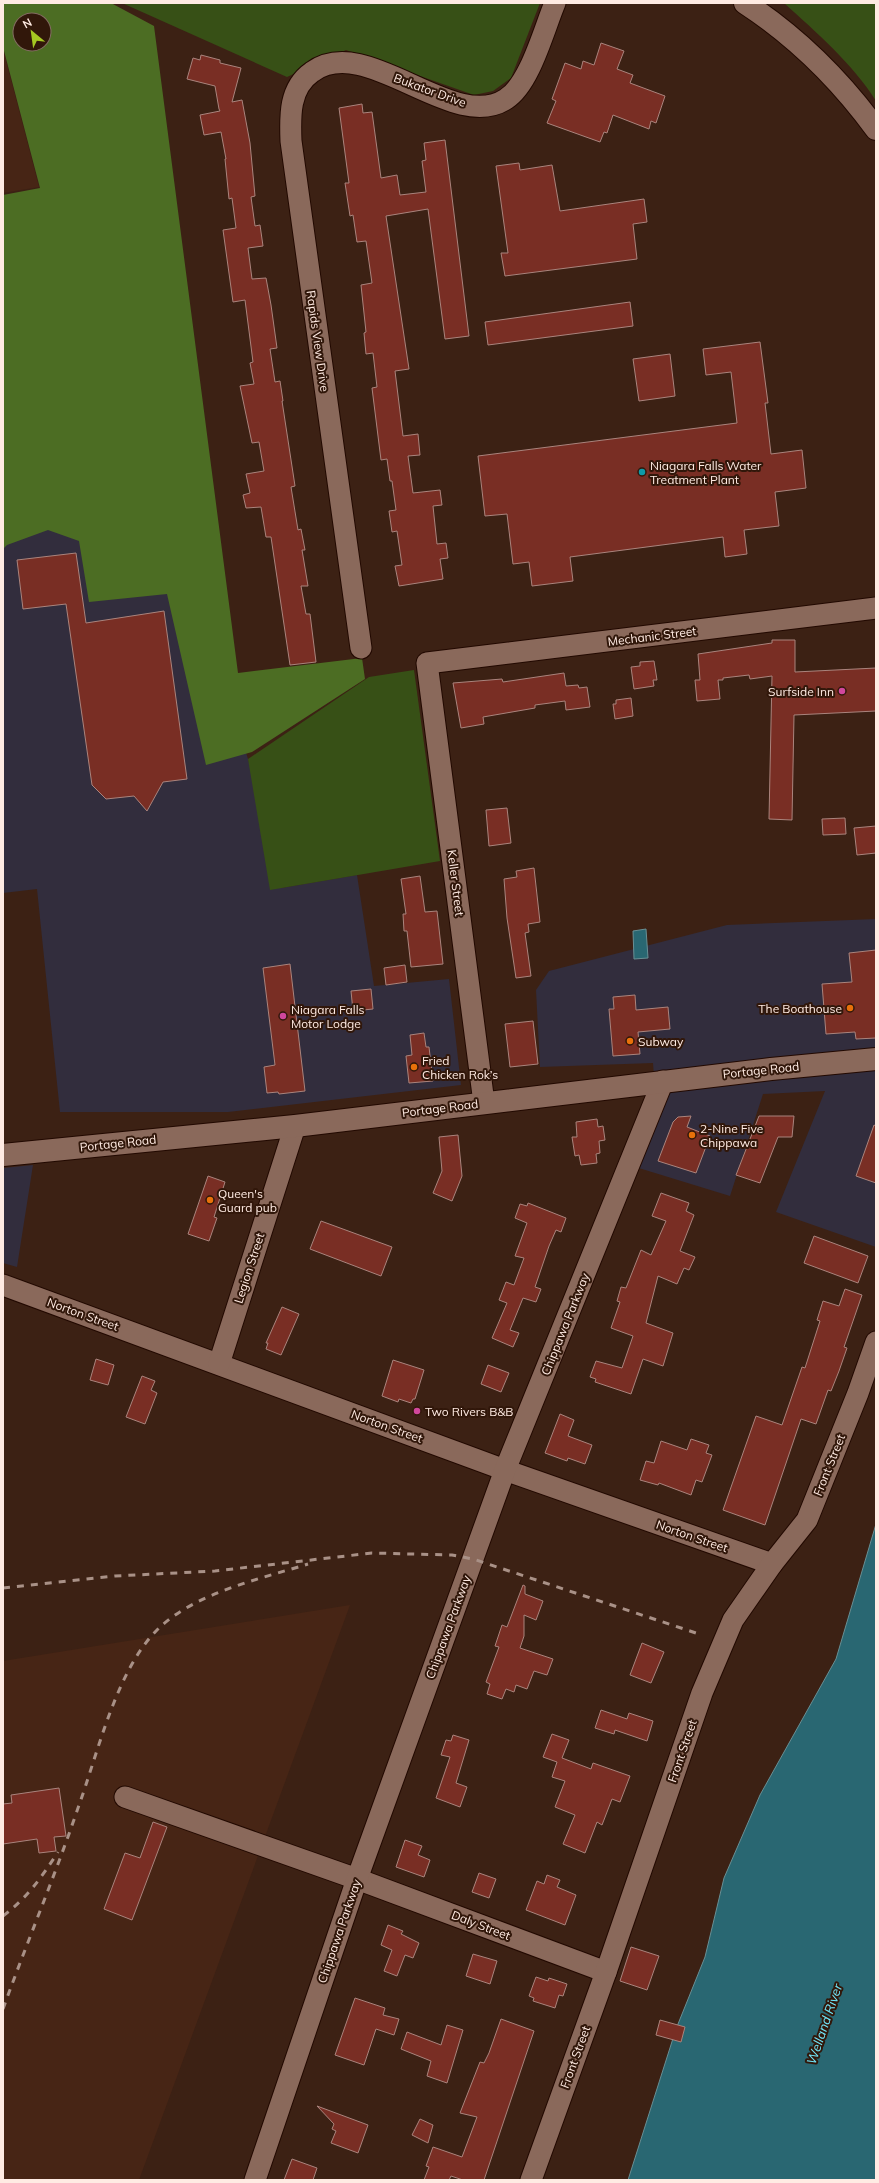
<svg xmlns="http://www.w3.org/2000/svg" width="879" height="2183" font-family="Mulish,sans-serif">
<rect width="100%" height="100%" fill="#3c2114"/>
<!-- commercial -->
<g fill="#322d3d">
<polygon points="203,467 230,701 248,759 281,888 357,875 374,986 449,979 461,1085 228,1112 60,1112 37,889 3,893 3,478"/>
<polygon points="876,919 876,1247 776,1212 825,1091 763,1094 730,1196 629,1165 656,1102 653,1063 540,1067 536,990 549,971 727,925"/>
<polygon points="33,1165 17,1267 3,1263 3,1168"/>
</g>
<!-- built -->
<g fill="#472515">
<polygon points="3,49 39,187 3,193"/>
<polygon points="350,1605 139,2180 3,2180 3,1661"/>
</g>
<!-- green -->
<g fill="#375016">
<polygon points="122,3 540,3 511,78 493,91 474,95 346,50 287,77"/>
<path d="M784 3H876V101C853 64 816 32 784 3Z"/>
<polygon points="414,670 440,861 270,890 248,759 369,677"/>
</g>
<!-- forest -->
<path fill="#4c6d23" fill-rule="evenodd" d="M3 3H111L154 26 238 673 362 658 365 679 252 752 206 765 167 594 89 602 79 541 48 530 7 545 3 549V195L40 188 3 47ZM20 20H44V44H20Z"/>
<!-- water -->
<g fill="#296772" stroke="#698f94">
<polygon points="646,929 648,958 634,959 633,931"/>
<polygon points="876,1524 876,2180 628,2180 676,2029 705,1957 724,1878 760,1795 836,1659"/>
</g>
<!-- building -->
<g fill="#792e24" stroke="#aa847d">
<polygon points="601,43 624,51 617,69 633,75 630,83 665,96 656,123 651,121 649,129 613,115 607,133 604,132 600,142 547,123 556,101 552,99 565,63 581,69 583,61 594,65"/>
<polygon points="201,55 220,60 220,63 241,68 232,102 242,100 250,143 255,196 251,197 255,226 260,225 263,246 248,248 252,279 266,278 271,305 277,348 270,349 275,382 280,381 283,401 282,401 295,486 291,487 298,530 301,529 305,550 302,550 308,586 301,586 306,614 310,614 316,662 290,665 271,537 266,537 261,507 246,508 243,495 250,493 246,474 264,471 259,442 252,443 240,386 254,384 250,363 253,362 245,300 233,302 223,230 236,228 232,198 229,199 225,159 226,159 221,132 204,135 200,115 220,111 219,109 215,86 187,79 193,58 200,60"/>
<polygon points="362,104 363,113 372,112 381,178 397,175 400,195 426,192 422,161 426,160 424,143 445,140 469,336 445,339 428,209 386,216 409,369 395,371 403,436 418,434 420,455 408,456 413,493 440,490 442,505 433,506 437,544 446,543 448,558 440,559 443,579 399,586 395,566 402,565 397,531 392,532 389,511 396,510 392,481 390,481 387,459 381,460 372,388 377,387 373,353 366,354 364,333 366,332 361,285 372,283 366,241 357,242 353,215 350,216 345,183 349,183 339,108"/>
<polygon points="519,163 520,170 552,165 560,211 644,199 647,222 633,224 637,259 505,276 501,253 508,253 496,166"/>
<polygon points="630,302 633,326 488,345 485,322"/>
<polygon points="760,342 768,403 765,403 771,454 802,450 806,488 775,492 779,526 744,530 747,554 725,557 723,537 570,557 573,581 532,586 529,562 513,564 507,514 485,516 478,456 737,423 731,372 706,375 703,349"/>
<polygon points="670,354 675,396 639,401 633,359"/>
<polygon points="76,553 86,623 164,611 187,779 163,782 147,811 134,796 106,799 92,785 66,604 23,609 17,560"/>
<polygon points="772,640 795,640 795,672 876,668 876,711 794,715 792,820 769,819 772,676 750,679 749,675 723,678 723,680 718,680 720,699 697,701 695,680 700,680 698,654 772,643"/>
<polygon points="654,661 657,680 653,680 654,686 634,689 631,667 640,666 640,662"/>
<polygon points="564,673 566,686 578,685 579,688 587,687 590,707 566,710 565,701 535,705 535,708 483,717 484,724 461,728 453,683 502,679 503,682"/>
<polygon points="631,698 633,716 615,719 613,704 616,704 616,700"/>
<polygon points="507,808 511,843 489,846 486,810"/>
<polygon points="845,818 846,834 823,835 822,819"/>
<polygon points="876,826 876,853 857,855 854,828"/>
<polygon points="534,868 540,922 528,924 529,932 525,933 531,976 516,978 507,918 504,879 517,877 516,871"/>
<polygon points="420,876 425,912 437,911 443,964 411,967 407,931 404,931 403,914 406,914 401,879"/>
<polygon points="876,950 876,1038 856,1039 855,1032 826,1034 822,984 852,982 849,953"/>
<polygon points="290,964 305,1091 279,1094 278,1092 267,1093 264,1067 275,1065 263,968"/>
<polygon points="405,965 407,982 386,985 384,968"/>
<polygon points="371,989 373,1009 353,1011 351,991"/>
<polygon points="635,995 636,1010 668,1007 670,1029 638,1032 640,1054 613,1056 609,1009 614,1009 613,997"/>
<polygon points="533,1021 538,1064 510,1067 505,1024"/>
<polygon points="424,1033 426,1047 429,1047 433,1081 409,1083 406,1056 412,1055 410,1035"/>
<polygon points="691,1116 687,1127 710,1136 696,1173 658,1161 673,1122 678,1117"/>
<polygon points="759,1116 794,1116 792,1137 778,1137 760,1183 736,1175"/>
<polygon points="597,1119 598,1127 603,1126 605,1140 599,1141 600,1153 596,1154 597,1163 581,1165 579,1155 575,1156 572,1137 577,1137 576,1122"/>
<polygon points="874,1125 876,1126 876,1183 856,1176"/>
<polygon points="458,1135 462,1176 452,1201 433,1193 442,1171 439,1137"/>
<polygon points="208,1176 225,1182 214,1217 217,1218 209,1241 188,1234"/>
<polygon points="661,1193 689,1203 686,1211 694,1215 680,1251 695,1257 689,1270 684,1268 677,1284 658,1276 646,1323 673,1333 663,1366 643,1359 631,1394 595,1382 596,1379 590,1377 596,1361 622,1368 633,1336 611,1328 620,1302 617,1301 621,1287 626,1288 641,1250 651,1255 666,1221 652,1216"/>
<polygon points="528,1203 566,1218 561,1232 556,1230 549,1246 535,1287 541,1289 536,1302 523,1298 510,1330 519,1333 513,1347 492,1338 507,1303 499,1300 506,1282 514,1285 524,1258 515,1256 527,1223 515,1218 520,1204 527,1206"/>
<polygon points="321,1221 392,1247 381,1276 310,1249"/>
<polygon points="814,1236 868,1256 858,1283 804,1263"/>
<polygon points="845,1289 862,1295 844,1347 847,1348 839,1371 831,1391 828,1390 816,1424 801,1419 765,1525 723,1510 756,1416 782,1425 802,1367 805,1368 820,1321 817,1320 823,1301 839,1306"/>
<polygon points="282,1307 299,1314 281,1355 266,1349 268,1343 266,1343"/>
<polygon points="96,1359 114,1365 108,1385 90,1380"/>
<polygon points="393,1360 424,1370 415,1399 413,1399 411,1403 399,1399 398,1402 382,1396"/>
<polygon points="488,1365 509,1373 501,1392 481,1384"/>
<polygon points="142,1376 155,1381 151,1390 157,1393 145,1424 126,1417"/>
<polygon points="560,1414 574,1420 568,1436 592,1445 585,1464 568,1458 567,1461 545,1453"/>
<polygon points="691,1439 709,1445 706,1453 712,1455 702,1482 696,1480 691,1495 659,1483 658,1485 640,1480 646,1461 654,1463 661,1441 687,1450"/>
<polygon points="523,1585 525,1586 525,1594 543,1601 536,1620 524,1615 524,1636 520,1648 553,1659 547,1675 534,1671 527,1689 516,1685 514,1692 506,1689 502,1699 487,1694 490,1684 486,1682 499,1647 495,1646 502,1625 507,1627"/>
<polygon points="642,1643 664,1652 651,1683 630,1675"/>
<polygon points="601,1710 627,1719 629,1713 653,1721 647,1741 615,1730 614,1734 595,1728"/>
<polygon points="552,1734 569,1740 562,1758 591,1769 593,1763 630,1776 620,1802 612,1799 602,1825 597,1822 585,1853 563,1844 575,1815 555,1807 565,1781 552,1777 557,1762 543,1757"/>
<polygon points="453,1735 469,1740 456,1783 467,1787 460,1807 436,1798 450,1757 441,1755 446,1740 451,1741"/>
<polygon points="59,1788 66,1836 54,1837 56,1851 39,1853 37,1839 3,1844 3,1804 12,1803 11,1795"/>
<polygon points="153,1822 167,1827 132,1920 104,1909 125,1853 140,1858"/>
<polygon points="405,1840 422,1846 418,1855 430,1860 424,1877 396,1867"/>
<polygon points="479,1873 496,1879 489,1898 472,1892"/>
<polygon points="547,1875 560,1880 557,1887 576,1895 565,1925 526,1910 537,1881 544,1884"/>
<polygon points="388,1925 403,1931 401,1934 419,1943 413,1958 405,1955 397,1976 384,1971 392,1950 381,1945"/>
<polygon points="631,1947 659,1956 647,1990 620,1981"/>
<polygon points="473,1954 497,1961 490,1984 466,1976"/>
<polygon points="536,1977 548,1981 549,1978 567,1984 563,1996 559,1995 555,2008 533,2001 534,1998 529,1996"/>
<polygon points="355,1998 385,2008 383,2015 399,2019 394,2035 376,2029 364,2065 335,2055"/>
<polygon points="501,2019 534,2031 484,2180 463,2180 451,2176 449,2180 424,2180 429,2167 426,2166 433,2147 462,2157 477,2117 460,2113 480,2062 484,2063 489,2053"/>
<polygon points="660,2020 685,2027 681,2042 656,2035"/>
<polygon points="447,2025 463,2030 447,2083 427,2076 431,2061 401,2049 407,2032 441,2045"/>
<polygon points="317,2106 368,2125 358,2153 331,2143 336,2131 332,2129 334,2124"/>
<polygon points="420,2119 433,2125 428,2143 412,2135"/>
<polygon points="292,2159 317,2168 313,2180 284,2180"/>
</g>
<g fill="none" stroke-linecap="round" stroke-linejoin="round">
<defs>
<g id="street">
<path d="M361 648 291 141C290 116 289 88 312 72 366 32 453 134 506 99 530 84 544 29 555 3"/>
<polyline points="484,1103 427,663 876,608"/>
<polyline points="3,1285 505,1470 772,1564"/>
<polyline points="219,1364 295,1126"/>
<polyline points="125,1797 357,1879 606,1972"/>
<polyline points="255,2180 357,1879 505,1470 663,1081"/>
<polyline points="531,2180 606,1972 702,1693 733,1620 772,1564 807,1520 858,1393 876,1342"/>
</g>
<g id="secondary">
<path d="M745 3C797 37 840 80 876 129"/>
<polyline points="3,1155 295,1126 771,1069 876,1059"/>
</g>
</defs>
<!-- street casing -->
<use href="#street" stroke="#220901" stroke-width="23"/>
<!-- secondary casing -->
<use href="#secondary" stroke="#220901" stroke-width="24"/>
<!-- street -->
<use href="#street" stroke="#8a695b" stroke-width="21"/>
<!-- secondary -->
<use href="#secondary" stroke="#8a695b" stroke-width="22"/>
<!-- rail -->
<g stroke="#a99187" stroke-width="3" stroke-dasharray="7 7" stroke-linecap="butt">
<polyline points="3,1588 115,1576 215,1571 372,1553 452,1555 473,1559 696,1633"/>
<path d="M3 1916C28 1897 41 1878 58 1852"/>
<path d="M3 2009C27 1942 55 1876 78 1808 98 1753 116 1671 157 1630 194 1593 260 1579 308 1564"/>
</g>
</g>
<!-- markers -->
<circle fill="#0f9aa8" stroke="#31170a" stroke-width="1.5" cx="642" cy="472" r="4"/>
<g fill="#d1479c" stroke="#31170a" stroke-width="1.5">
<circle cx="842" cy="691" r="4"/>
<circle cx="283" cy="1016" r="4"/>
<circle cx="417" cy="1411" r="4"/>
</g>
<g fill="#e8710a" stroke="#31170a" stroke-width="1.5">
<circle cx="850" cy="1008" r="4"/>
<circle cx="630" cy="1041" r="4"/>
<circle cx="414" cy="1067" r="4"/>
<circle cx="692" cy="1135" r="4"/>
<circle cx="210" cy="1200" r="4"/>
</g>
<g text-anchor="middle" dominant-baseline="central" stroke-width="4" stroke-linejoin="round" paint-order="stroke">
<!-- street labels -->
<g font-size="12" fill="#ffebe3" stroke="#31170a">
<text transform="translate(430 90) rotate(20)">Bukator Drive</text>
<text transform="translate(318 341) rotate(82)">Rapids View Drive</text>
<text transform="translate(652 636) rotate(-7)">Mechanic Street</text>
<text transform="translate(456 883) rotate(83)">Keller Street</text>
<text transform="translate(761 1070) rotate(-6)">Portage Road</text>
<text transform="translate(440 1108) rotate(-7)">Portage Road</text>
<text transform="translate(118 1143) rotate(-6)">Portage Road</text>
<text transform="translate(249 1268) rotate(-72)">Legion Street</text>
<text transform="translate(83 1314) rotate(20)">Norton Street</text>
<text transform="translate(565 1324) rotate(-68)">Chippawa Parkway</text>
<text transform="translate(387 1426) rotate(20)">Norton Street</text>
<text transform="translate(829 1465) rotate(-68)">Front Street</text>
<text transform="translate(692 1536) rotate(19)">Norton Street</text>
<text transform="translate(448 1627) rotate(-70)">Chippawa Parkway</text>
<text transform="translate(682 1751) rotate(-71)">Front Street</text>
<text transform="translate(481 1925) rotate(21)">Daly Street</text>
<text transform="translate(339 1931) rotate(-71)">Chippawa Parkway</text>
<text transform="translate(575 2057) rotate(-70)">Front Street</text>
</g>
<!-- poi labels -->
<g font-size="12" fill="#ffebe3" stroke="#31170a" text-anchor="start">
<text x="650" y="465">Niagara Falls Water<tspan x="650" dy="14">Treatment Plant</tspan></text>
<text x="834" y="691" text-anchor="end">Surfside Inn</text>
<text x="842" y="1008" text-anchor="end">The Boathouse</text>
<text x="291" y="1009">Niagara Falls<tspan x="291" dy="14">Motor Lodge</tspan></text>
<text x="638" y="1041">Subway</text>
<text x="422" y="1060">Fried<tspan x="422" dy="14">Chicken Rok’s</tspan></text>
<text x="700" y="1128">2-Nine Five<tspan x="700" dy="14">Chippawa</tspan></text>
<text x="218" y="1193">Queen's<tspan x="218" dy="14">Guard pub</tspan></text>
<text x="425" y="1411">Two Rivers B&amp;B</text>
</g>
<!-- water labels -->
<g font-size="13" font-style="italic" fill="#72e9fd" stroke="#31170a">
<text transform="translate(824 2024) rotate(-71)">Welland River</text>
</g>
</g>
<!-- border -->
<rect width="879" height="2183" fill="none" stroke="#ffebe3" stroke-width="8"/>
<!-- north arrow -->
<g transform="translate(32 32) rotate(331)"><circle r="19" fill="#31170a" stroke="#836c61"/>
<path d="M0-3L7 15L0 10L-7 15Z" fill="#a5c822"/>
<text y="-6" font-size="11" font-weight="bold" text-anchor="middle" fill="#ffebe3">N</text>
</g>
</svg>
